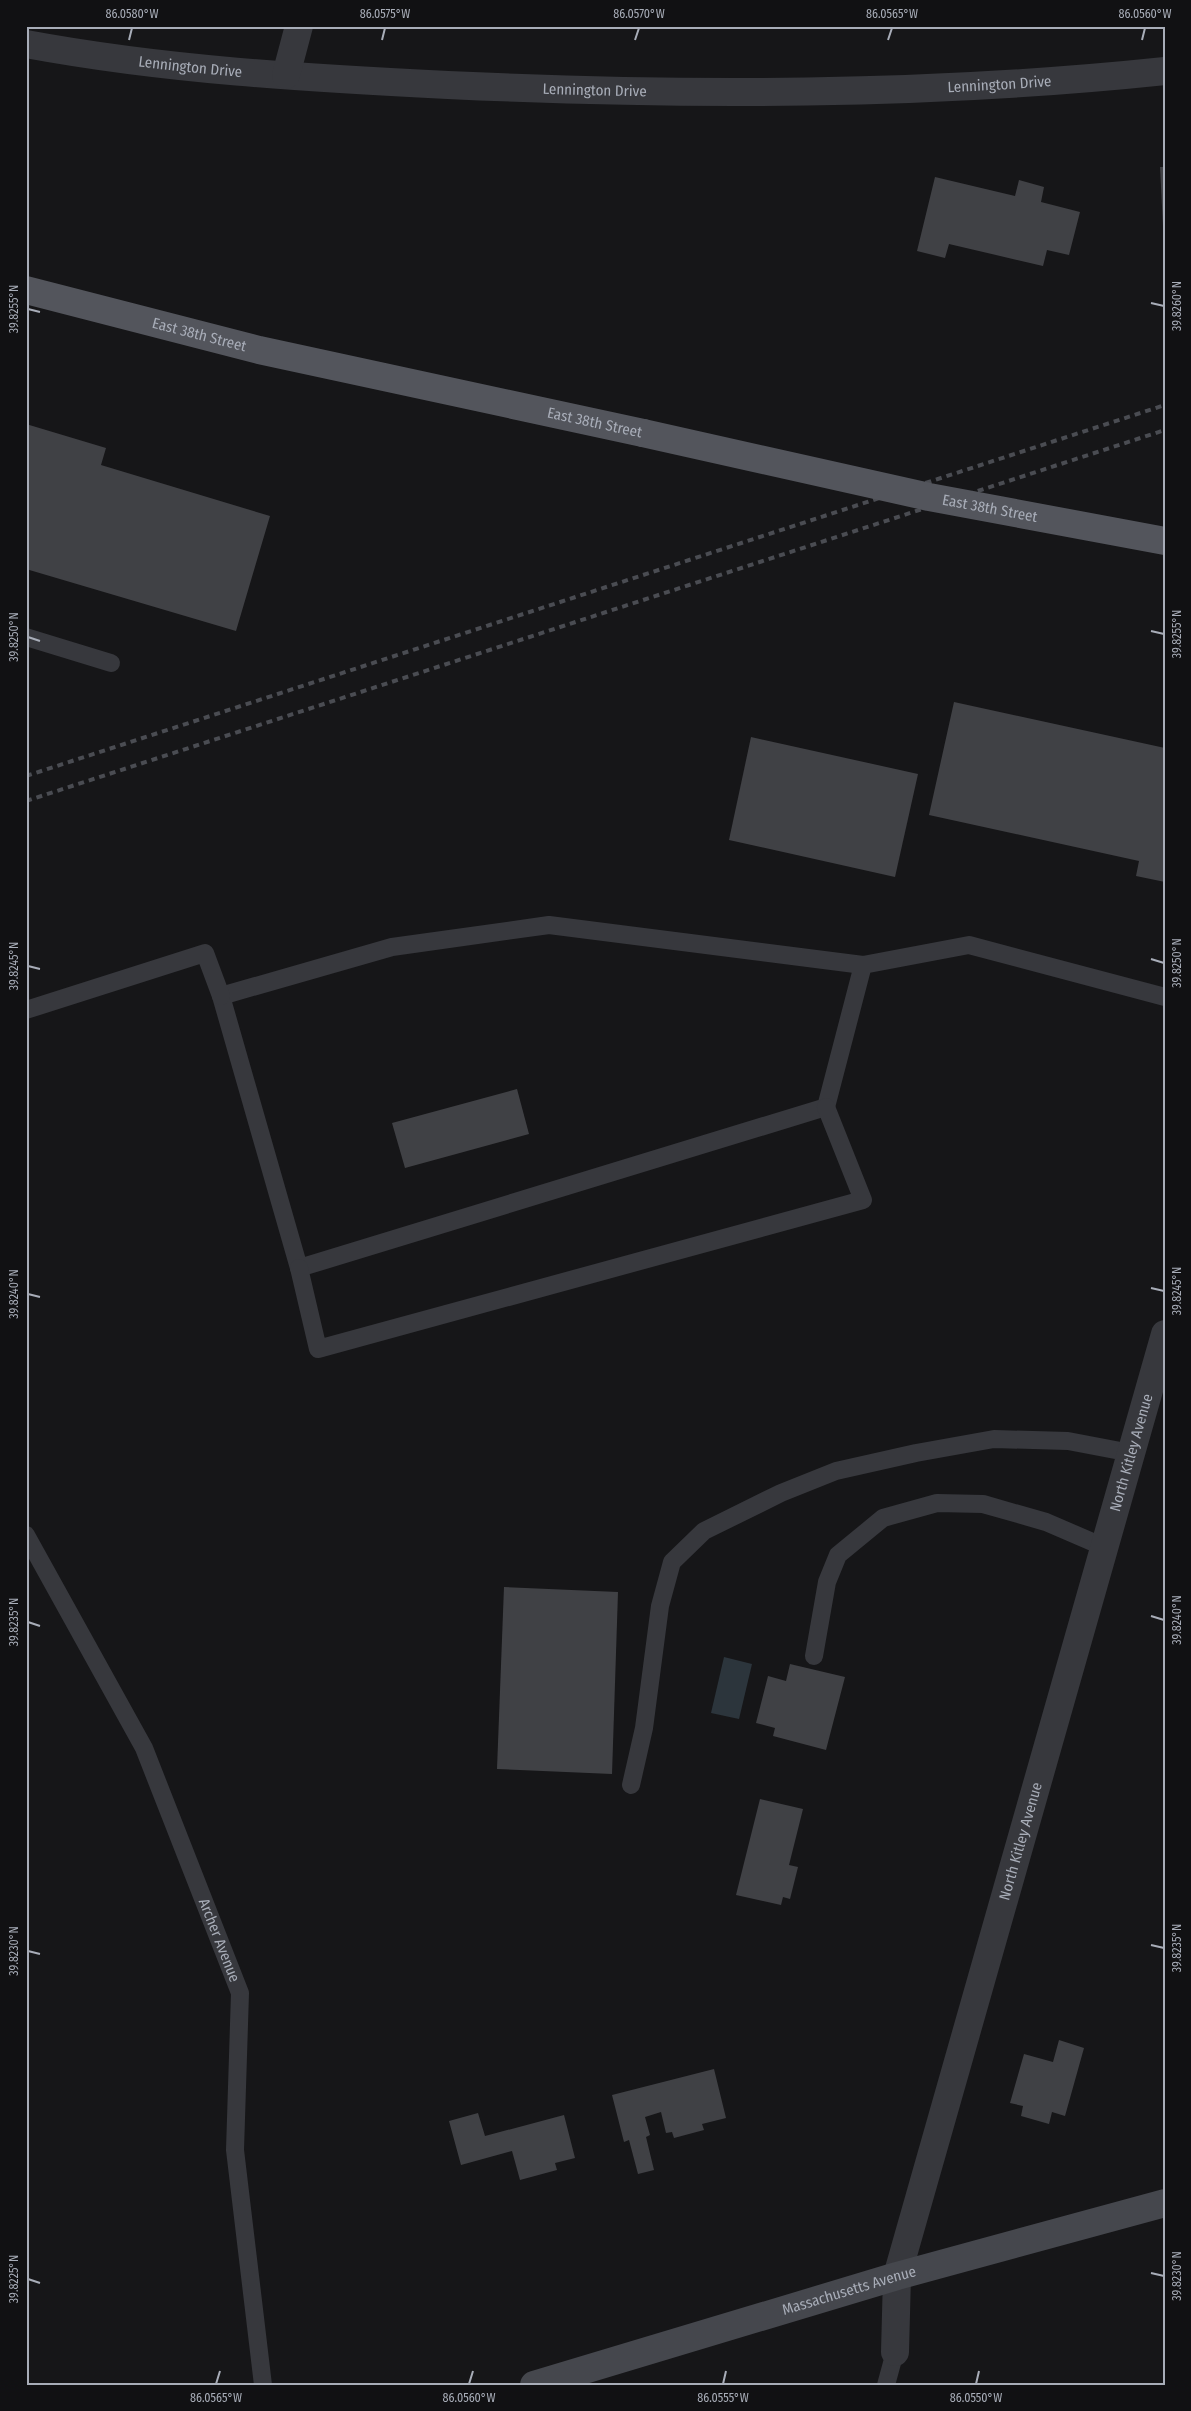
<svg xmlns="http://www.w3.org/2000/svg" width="1191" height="2411" font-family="'Fira Sans Condensed',sans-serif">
<rect width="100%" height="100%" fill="#161618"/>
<!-- water -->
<polygon fill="#2c353c" points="724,1657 752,1664 739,1719 711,1713"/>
<!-- building -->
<g fill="#404145">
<polygon points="1160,167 1165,167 1165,226 1163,226"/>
<polygon points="935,177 1015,196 1019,180 1044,187 1041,202 1080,212 1069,255 1047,250 1043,266 949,244 945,258 917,251"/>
<polygon points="26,424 106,448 101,465 270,516 236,631 26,569"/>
<polygon points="954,702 1165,748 1165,882 1136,876 1139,861 929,815"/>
<polygon points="751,737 918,774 895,877 729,840"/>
<polygon points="517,1089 529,1134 405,1168 392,1123"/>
<polygon points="504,1587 618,1592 612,1774 497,1769"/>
<polygon points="790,1664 845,1677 826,1750 773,1736 775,1728 756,1723 768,1676 786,1681"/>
<polygon points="760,1799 803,1809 789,1865 798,1867 790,1899 783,1897 781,1905 736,1895"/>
<polygon points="1059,2040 1084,2048 1065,2116 1052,2112 1049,2124 1021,2116 1023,2106 1010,2103 1024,2054 1053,2062"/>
<polygon points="714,2069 726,2118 702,2124 704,2130 674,2138 672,2132 666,2133 661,2112 645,2117 650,2135 646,2137 654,2170 638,2174 629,2140 624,2142 612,2095"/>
<polygon points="478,2113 485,2136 564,2115 575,2158 555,2163 557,2170 520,2180 512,2151 461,2165 449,2121"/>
</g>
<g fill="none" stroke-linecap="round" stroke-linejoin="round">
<!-- service -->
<g stroke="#37383d" stroke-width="18">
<polyline points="26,637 111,663"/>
<polyline points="863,965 826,1107 299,1268 221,996 392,947 549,925 863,965 969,945 1165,997"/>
<polyline points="26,1010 205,953 221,996"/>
<polyline points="299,1268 318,1349 863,1200 826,1107"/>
<path id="s1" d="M26 1535 144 1748 240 1993 235 2150 263 2385"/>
<polyline points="814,1656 827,1582 838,1555 883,1518 937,1503 983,1504 1046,1522 1104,1547"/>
<polyline points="631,1785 644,1728 660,1606 672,1562 704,1531 781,1493 836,1471 916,1453 994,1439 1068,1441 1131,1453"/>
<polyline points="886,2385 895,2352"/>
</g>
<!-- minor -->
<g stroke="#37383d" stroke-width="28">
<path id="s2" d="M26 44C166 70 307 78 448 85 687 96 927 96 1165 71"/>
<polyline points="286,75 299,26"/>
<path id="s3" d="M895 2352 897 2276 1165 1334"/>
</g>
<!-- secondary -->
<path stroke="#45474d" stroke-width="28" id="s4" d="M534 2385 897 2276 1165 2203"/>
<!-- primary -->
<path stroke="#53555c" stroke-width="28" id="s5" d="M26 290 259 350 643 433"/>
<!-- rail -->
<g stroke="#4a4c52" stroke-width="4" stroke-dasharray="6 5" stroke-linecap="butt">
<polyline points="26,776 1165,405"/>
<polyline points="26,801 1165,430"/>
</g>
<!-- primary-bridge -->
<path stroke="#53555c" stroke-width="28" id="s6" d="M643 433 929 497 1165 541"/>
</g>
<!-- ticks -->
<path fill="none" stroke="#a8adb8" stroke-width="2" d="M129 40 132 28M382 40 385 28M635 40 639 28M888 40 892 28M1142 40 1145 28M1151 303 1164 306M28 309 40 312M1151 631 1164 634M28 637 40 641M1151 959 1164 963M28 966 40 969M1151 1288 1164 1291M28 1294 40 1297M1151 1616 1164 1620M28 1622 40 1626M1151 1945 1164 1948M28 1951 40 1954M1151 2273 1164 2276M28 2279 40 2283M216 2384 220 2371M469 2384 473 2371M723 2384 726 2371M976 2384 979 2371"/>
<g text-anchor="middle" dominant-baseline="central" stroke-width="5" stroke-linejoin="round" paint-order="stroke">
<!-- street labels -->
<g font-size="15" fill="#a8adb8" stroke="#111113">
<text stroke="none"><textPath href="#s2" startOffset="166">Lennington Drive</textPath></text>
<text stroke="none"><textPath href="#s2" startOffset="976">Lennington Drive</textPath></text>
<text stroke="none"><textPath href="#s2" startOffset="571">Lennington Drive</textPath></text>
<text stroke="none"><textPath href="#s5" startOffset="179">East 38th Street</textPath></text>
<text stroke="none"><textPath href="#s5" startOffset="584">East 38th Street</textPath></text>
<text stroke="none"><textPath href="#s6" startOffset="355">East 38th Street</textPath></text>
<text stroke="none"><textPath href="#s3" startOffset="932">North Kitley Avenue</textPath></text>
<text stroke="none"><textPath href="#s3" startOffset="528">North Kitley Avenue</textPath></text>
<text stroke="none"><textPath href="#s1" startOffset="450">Archer Avenue</textPath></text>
<text stroke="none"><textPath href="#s4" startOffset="329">Massachusetts Avenue</textPath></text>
</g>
</g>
<!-- border -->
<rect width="1191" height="2411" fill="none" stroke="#111113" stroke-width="55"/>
<rect x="28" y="28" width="1136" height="2356" fill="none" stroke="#a8adb8" stroke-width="2"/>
<g font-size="12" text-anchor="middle" fill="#a8adb8">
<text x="132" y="18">86.0580°W</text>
<text x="385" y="18">86.0575°W</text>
<text x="639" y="18">86.0570°W</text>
<text x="892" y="18">86.0565°W</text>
<text x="1145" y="18">86.0560°W</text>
<text transform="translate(1177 306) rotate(-90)" y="4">39.8260°N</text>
<text transform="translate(14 309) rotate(-90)" y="4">39.8255°N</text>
<text transform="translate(1177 634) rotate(-90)" y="4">39.8255°N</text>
<text transform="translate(14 637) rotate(-90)" y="4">39.8250°N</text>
<text transform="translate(1177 963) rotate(-90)" y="4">39.8250°N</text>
<text transform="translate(14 966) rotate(-90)" y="4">39.8245°N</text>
<text transform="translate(1177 1291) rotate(-90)" y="4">39.8245°N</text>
<text transform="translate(14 1294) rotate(-90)" y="4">39.8240°N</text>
<text transform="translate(1177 1620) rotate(-90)" y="4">39.8240°N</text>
<text transform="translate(14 1622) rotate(-90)" y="4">39.8235°N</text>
<text transform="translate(1177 1948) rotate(-90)" y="4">39.8235°N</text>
<text transform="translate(14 1951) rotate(-90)" y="4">39.8230°N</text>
<text transform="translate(1177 2276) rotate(-90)" y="4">39.8230°N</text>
<text transform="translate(14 2279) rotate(-90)" y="4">39.8225°N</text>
<text x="216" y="2402">86.0565°W</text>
<text x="469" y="2402">86.0560°W</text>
<text x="723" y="2402">86.0555°W</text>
<text x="976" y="2402">86.0550°W</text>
</g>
</svg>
